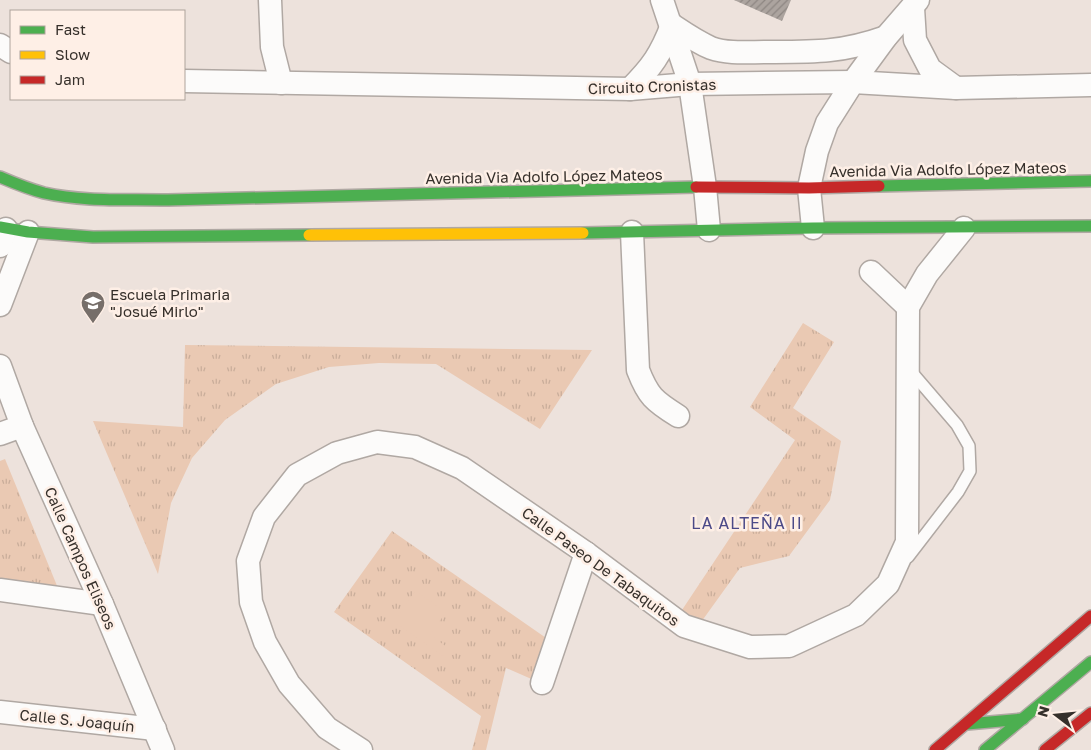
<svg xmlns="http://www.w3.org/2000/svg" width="1091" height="750" font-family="'Golos Text',sans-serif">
<defs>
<pattern id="park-tufts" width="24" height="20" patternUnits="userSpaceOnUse" patternTransform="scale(1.25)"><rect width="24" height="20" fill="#eac9b3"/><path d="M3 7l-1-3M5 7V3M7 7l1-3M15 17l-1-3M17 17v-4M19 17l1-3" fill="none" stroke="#c9ad9a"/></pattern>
<pattern id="building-hatch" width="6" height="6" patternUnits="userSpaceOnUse" patternTransform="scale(1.25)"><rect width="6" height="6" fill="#aca49f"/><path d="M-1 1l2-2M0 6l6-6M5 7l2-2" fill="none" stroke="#8d8682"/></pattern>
</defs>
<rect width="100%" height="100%" fill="#ede2dc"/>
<!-- park -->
<g fill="url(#park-tufts)">
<polygon points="803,323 834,342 793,408 841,441 830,500 789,556 740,568 699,625 678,616 795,440 750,407"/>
<polygon points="185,345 592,350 540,429 436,364 379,363 329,367 276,384 225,420 192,458 171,503 158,574 93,421 183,427"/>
<polygon points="5,459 60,593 0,587 0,461"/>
<polygon points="392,531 549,640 536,681 506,668 486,750 472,750 481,716 334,612"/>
</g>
<!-- pitch -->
<polygon fill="#eac9b3" points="415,591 446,612 430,635 454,652 449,660 394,622"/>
<!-- building -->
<polygon fill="url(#building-hatch)" points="734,0 791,0 782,21"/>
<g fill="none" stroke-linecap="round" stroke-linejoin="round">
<defs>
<polyline id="lane" points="908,557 958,492 970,471 969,446 957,425 909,369"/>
<g id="street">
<polyline points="270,0 272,47 281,83"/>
<polyline points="662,0 690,84 705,187 709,230"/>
<polyline points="913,8 915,40 930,69 956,88"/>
<polyline points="0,45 11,52"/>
<polyline points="184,81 630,89 690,84 853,82 956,88 1091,85"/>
<path d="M630 89C652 67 661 54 672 25 684 33 697 42 711 48 728 54 748 52 765 52 812 52 841 53 886 37"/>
<polyline points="813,228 809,188 817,151 827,123 853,82 886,37 918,0"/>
<path d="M632 232 638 370C648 396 654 401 678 416"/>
<polyline points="0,246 6,229"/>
<polyline points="871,272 908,307"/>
<polyline points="0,305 28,232"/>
<polyline points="0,366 22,426 102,604 163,750"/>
<polyline points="0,434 22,426"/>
<polyline points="0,590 102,604"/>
<polyline points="542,683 586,553"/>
<polyline points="0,712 155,729"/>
<polyline points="361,750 327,728 289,684 265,642 251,602 248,561 264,517 297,475 337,453 377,442 415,447 462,468 586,553 684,626 750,647 789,646 856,615 888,584 907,542 908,307 927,274 964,228"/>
</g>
<g id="fast">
<path d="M0 177C14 183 29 189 44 193 84 202 127 199 168 200L696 187"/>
<polyline points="879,186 1091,181"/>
<polyline points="0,227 28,232 93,237 309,235"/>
<polyline points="583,233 813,228 1091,226"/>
<polyline points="967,724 1023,719"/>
<polyline points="985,750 1091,662"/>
</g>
<polyline id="slow" points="309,235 583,233"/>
<g id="jam">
<polyline points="696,187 809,188 879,186"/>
<polyline points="935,750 1091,616"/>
<polyline points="1045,750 1091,713"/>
</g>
</defs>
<!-- lane casing -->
<use href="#lane" stroke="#b0a8a3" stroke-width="14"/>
<!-- street casing -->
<use href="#street" stroke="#b0a8a3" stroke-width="25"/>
<!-- fast casing -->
<use href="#fast" stroke="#b0a8a3" stroke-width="14"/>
<!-- slow casing -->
<use href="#slow" stroke="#b0a8a3" stroke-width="14"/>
<!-- jam casing -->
<use href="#jam" stroke="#b0a8a3" stroke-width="14"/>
<!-- lane -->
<use href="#lane" stroke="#fcfbfa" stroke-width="11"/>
<!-- street -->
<use href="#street" stroke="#fcfbfa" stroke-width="22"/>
<!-- fast -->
<use href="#fast" stroke="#4caf50" stroke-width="11"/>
<!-- slow -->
<use href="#slow" stroke="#ffc107" stroke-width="11"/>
<!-- jam -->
<use href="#jam" stroke="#c62828" stroke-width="11"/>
</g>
<!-- icons -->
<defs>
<symbol id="school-pin" viewBox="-11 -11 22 30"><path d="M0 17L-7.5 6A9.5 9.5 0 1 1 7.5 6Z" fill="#766e69" stroke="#feefe6"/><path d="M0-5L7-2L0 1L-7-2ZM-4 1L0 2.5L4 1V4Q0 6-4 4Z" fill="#fff"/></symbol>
</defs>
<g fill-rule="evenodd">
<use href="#school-pin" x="79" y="289" width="28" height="38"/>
</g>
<g text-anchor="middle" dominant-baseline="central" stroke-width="5" stroke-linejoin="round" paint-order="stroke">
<!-- street labels -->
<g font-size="15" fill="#36302b" stroke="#feefe6">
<text transform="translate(652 86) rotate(-2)">Circuito Cronistas</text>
<text transform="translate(948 169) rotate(-1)">Avenida Via Adolfo López Mateos</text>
<text transform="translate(544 176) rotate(-1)">Avenida Via Adolfo López Mateos</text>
<text transform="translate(81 558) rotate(66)">Calle Campos Eliseos</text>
<text transform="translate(601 566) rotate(36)">Calle Paseo De Tabaquitos</text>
<text transform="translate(77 720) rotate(6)">Calle S. Joaquín</text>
</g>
<!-- poi labels -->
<g font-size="15" fill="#36302b" stroke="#feefe6" text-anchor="start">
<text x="110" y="294">Escuela Primaria<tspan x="110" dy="17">"Josué Mirlo"</tspan></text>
</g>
<!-- neighbourhood labels -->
<g font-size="16" letter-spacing="1" fill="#4c4a88" stroke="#feefe6">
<text x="747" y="523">LA ALTEÑA II</text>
</g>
</g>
<!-- legend -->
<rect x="10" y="10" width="175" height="90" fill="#feefe6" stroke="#aea39b"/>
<rect x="20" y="26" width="25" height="8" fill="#4caf50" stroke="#aea39b"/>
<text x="55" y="35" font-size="15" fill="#36302b">Fast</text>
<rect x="20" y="51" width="25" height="8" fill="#ffc107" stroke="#aea39b"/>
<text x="55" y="60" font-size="15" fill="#36302b">Slow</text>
<rect x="20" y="76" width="25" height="8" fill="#c62828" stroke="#aea39b"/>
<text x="55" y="85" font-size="15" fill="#36302b">Jam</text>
<!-- north arrow -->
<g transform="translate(1056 715) rotate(286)" stroke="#feefe6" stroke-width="4" paint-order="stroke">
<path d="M0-4L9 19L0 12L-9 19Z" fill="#36302b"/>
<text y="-8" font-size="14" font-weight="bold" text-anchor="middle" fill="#36302b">N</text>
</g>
</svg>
